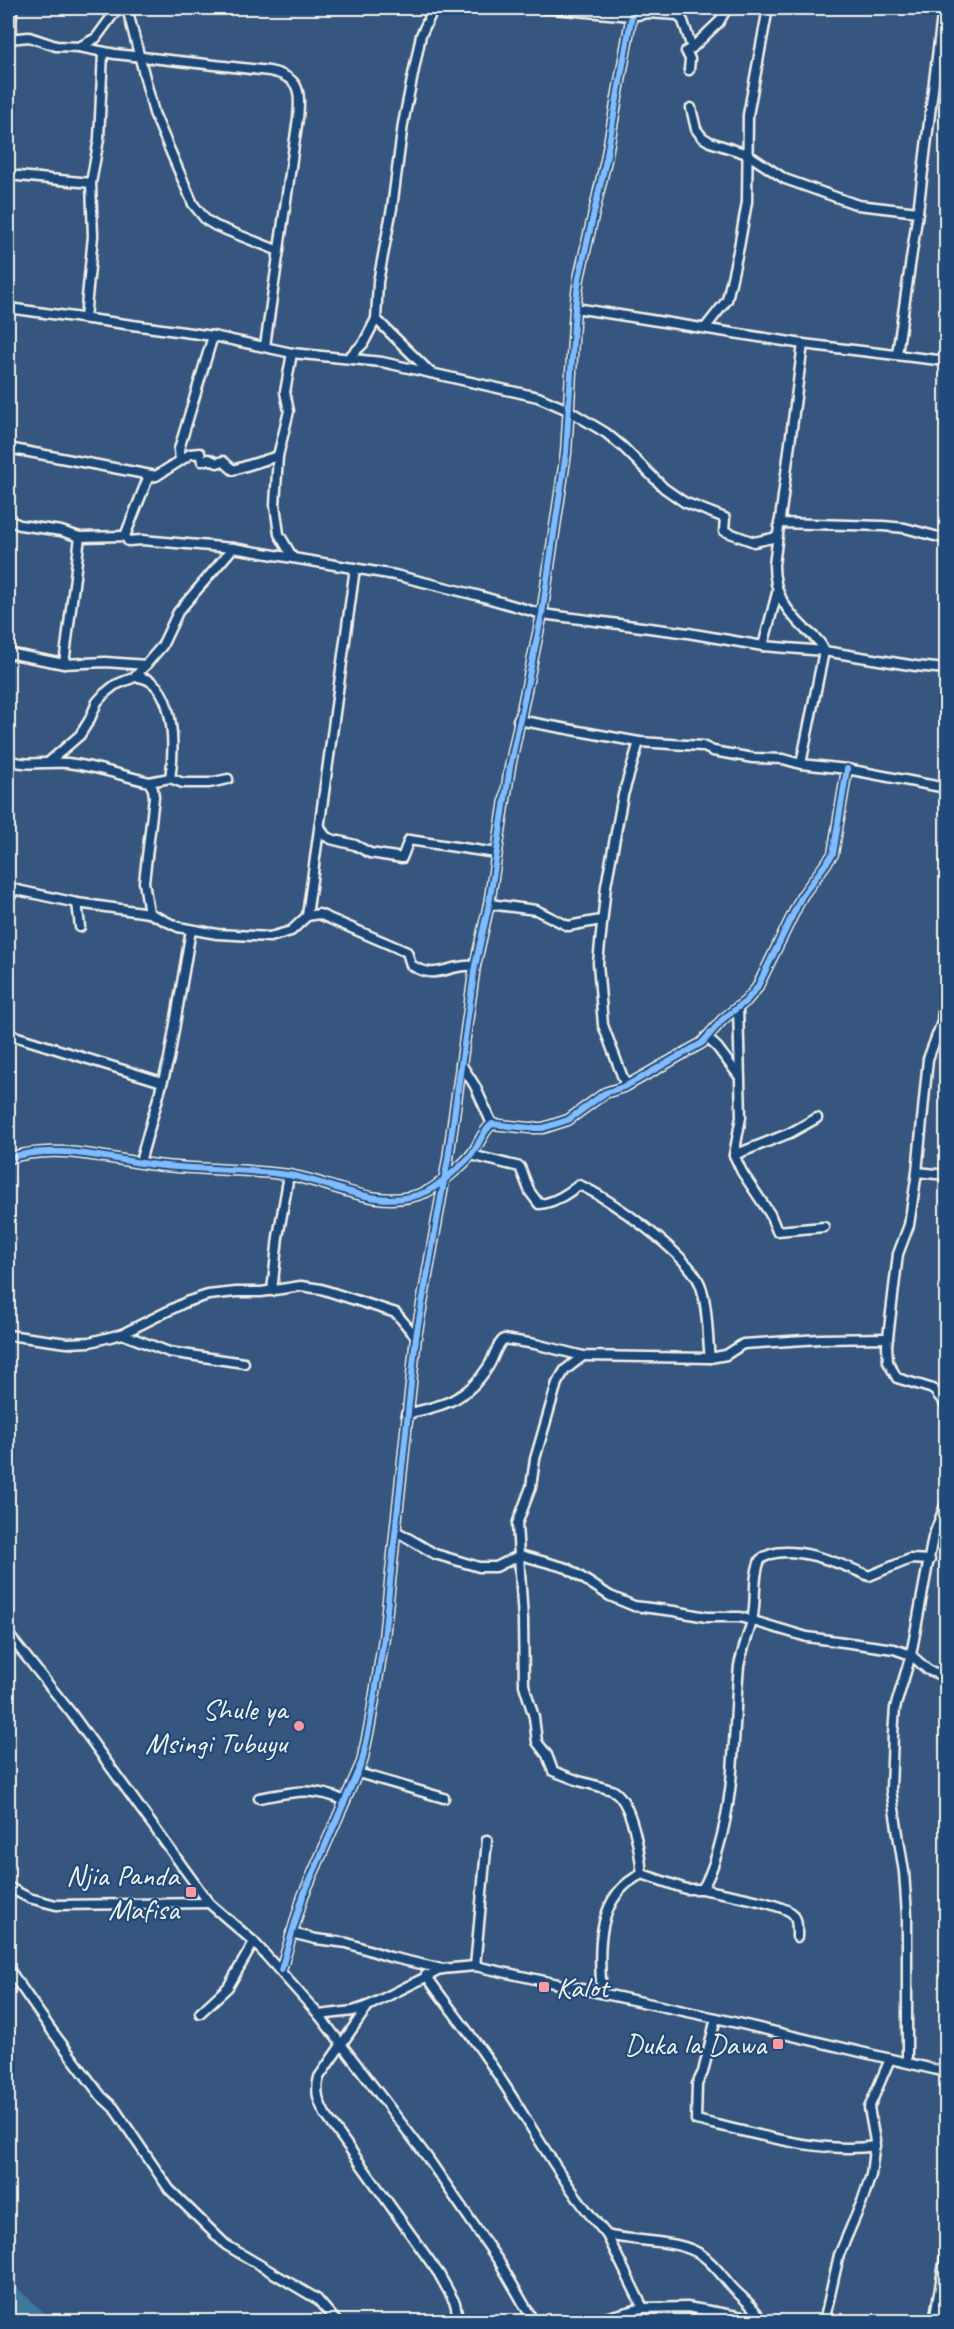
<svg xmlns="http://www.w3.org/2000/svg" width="954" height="2329" font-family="Caveat,sans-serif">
<rect width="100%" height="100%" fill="#36567f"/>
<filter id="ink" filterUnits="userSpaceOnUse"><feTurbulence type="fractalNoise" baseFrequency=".0167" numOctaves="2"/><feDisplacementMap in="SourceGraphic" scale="12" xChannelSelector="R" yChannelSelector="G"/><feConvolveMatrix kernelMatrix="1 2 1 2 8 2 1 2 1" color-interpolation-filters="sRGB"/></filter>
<g filter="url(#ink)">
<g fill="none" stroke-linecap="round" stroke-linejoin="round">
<!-- river -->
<polyline stroke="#40779c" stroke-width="18" points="8,2292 41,2322"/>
<defs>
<g id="minor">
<polyline points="127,8 154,113 193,204 206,220 216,226 279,251"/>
<polyline points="543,8 631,16 648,13 678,15 683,21 692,48 686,51 690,59 689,70"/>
<polyline points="8,39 29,37 56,46 79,47 96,38 115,12 127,8"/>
<polyline points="11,40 12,8"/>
<path d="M79 47 115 54 269 71C299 77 301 89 298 118L265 346"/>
<polyline points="692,48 719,22 727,8"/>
<polyline points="691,108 696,129 702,137 710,142 747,154 785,179 858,205 918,212"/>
<polyline points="8,175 91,183"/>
<polyline points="8,308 213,336 292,353 382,362 538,397 568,410 606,433 623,447 664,488 684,502 725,518 724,531 754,542 777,537"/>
<polyline points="575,308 803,344 946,361"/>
<polyline points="85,318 93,236 91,183 99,139 103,52"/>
<polyline points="376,319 431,373"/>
<polyline points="705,328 727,300 739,247 747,202 748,115 768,8"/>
<polyline points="292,353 285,392 289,411 278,456 275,505 279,534 293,558"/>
<polyline points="897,354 918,212 943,8"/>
<polyline points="349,357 363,344 376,319 378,282 392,208 403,124 421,35 434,8"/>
<polyline points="8,448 156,476 180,461 179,449 213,336"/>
<polyline points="180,461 190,454 200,453 202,461 209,459 217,463 223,461 233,470 278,456"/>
<polyline points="8,520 20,525 61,531 80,537 125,536 128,541 142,540 233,548 395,575 480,596 542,614 688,633 763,646 824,651 916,666 946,669"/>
<polyline points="779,523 883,526 905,528 946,539"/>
<polyline points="125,536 148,478 155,476"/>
<polyline points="763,646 777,593"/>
<polyline points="8,653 64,664 105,662 146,665"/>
<polyline points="64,664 80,537"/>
<path d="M135 677C176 677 175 750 170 778"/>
<polyline points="518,720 639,742 702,746 713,751 753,758 783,759 801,764 847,769 946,788"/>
<path d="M8 760C27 767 47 761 68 763 94 766 124 776 149 782L153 789 154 797 144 882 149 913"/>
<polyline points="50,761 80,735 90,719 97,702 105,693 115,685 135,677 162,646 178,612 233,548"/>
<path d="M801 764 824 651C822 642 813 636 806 630 786 611 774 593 774 565L803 344"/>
<polyline points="149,782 170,778 183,783 209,783 228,779"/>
<polyline points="320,827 325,836 331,839 355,845 370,853 402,858 409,840 496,853"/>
<path d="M8 888 77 903 149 913 178 927 217 934 270 937 291 931 307 916 319 914 407 952 411 965C438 982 448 963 475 966"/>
<polyline points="8,899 12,894"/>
<polyline points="77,903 80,927"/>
<polyline points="489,904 536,910 568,926 601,920"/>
<polyline points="307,916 355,568"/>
<polyline points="946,968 942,1022 928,1059 917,1172 909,1225 898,1254 887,1346 888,1362 897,1378 933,1389 946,1405"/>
<polyline points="738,1007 741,1117 734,1155 742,1172 770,1214 777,1231 824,1227"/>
<polyline points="8,1034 162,1082"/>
<polyline points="706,1037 717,1047 739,1076"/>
<polyline points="461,1064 475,1086 492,1124"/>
<polyline points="626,1086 603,1025 598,963 606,886 623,795 639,742"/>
<path d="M471 1155 520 1167 530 1192 539 1204C554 1203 567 1194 579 1185 609 1197 688 1255 700 1284 708 1304 707 1336 710 1358"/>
<polyline points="734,1155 790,1133 817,1118"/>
<path d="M8 1158C62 1142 111 1161 165 1166 206 1170 248 1169 289 1175 335 1183 379 1212 426 1192 437 1187 464 1164 472 1154 479 1145 482 1132 492 1124L529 1128H543L568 1120 605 1093 626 1086 702 1043 723 1019 746 1001 757 988 802 896 833 854 847 769"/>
<polyline points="140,1162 169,1059 191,930"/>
<polyline points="917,1172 946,1175"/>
<polyline points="272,1291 278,1237 289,1175"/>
<polyline points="122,1334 169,1352 244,1363"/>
<polyline points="8,1335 67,1343 90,1342 122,1334 186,1302 208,1295 236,1292 261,1292 301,1286 321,1289 396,1313 416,1337"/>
<path d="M583 1356 565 1370 557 1383 535 1459 531 1487 517 1524 523 1620 524 1685 534 1717 537 1742 547 1755 553 1771 579 1781 612 1790C632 1799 640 1854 642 1874"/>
<path d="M406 1414C443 1406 467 1400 488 1367 494 1358 496 1345 504 1339L535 1344 583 1356 710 1358 726 1355 743 1344 820 1339 888 1338"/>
<polyline points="396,1531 435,1554 479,1567 496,1567 520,1555 567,1568 610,1596 634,1606 674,1611 706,1617 740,1617 807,1637 894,1649 911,1655 928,1670 946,1677"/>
<polyline points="8,1634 72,1714 209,1903 254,1942 319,2015 427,2157 500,2263 534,2322"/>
<polyline points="358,1773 444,1798"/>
<path d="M259 1798C293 1792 313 1786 345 1801"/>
<polyline points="8,1887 29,1898 56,1905 209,1903"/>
<path d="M702 1889C720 1893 782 1903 793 1914 798 1920 797 1930 797 1937"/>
<polyline points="291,1933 316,1939 347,1943 390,1957 442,1969"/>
<polyline points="475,1966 487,1840"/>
<polyline points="8,1968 52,2031 101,2096 114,2108 169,2189 226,2245 317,2299 337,2322"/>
<polyline points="281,1970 303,1896 362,1762 370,1724 384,1638 416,1337 448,1159 475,966 489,904 510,767 542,614 550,560 566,453 575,308 579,278 606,160 633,8"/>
<path d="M426 1975C445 2003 467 2029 486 2057 527 2116 559 2181 607 2235 634 2242 681 2239 703 2256 714 2264 723 2277 732 2287 742 2298 753 2305 760 2318L759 2322"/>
<path d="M602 1993C598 1950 596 1895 642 1874L686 1889H702C710 1878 714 1863 718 1850 736 1790 733 1728 739 1666 742 1650 748 1636 752 1621 757 1601 752 1579 760 1560 785 1539 844 1565 869 1576L910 1559 930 1560"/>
<path d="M368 2006 319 2077C315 2091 318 2101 325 2114L439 2274 455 2303 459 2322"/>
<polyline points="200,2013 228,1987 254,1942"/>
<polyline points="319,2015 353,2011 368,2006 442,1969 475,1966 716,2018 946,2072"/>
<path d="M716 2018 703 2072 697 2084 696 2120C749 2132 822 2155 875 2146"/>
<polyline points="907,2062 907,1915 904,1872 891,1790 893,1734 895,1708 911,1655 933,1537 946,1503"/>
<polyline points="607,2235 643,2308"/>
<polyline points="589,2322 643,2308 687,2307 772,2322"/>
<polyline points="824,2322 839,2255 863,2199 871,2175 875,2141 869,2108 890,2059"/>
<polyline points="934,2322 946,2252"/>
</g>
</defs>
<!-- minor casing -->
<use href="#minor" stroke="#f4f1e8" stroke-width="13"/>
<!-- minor -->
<use href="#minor" stroke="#1f4a7a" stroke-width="8"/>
<defs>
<g id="cycleway">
<path d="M8 1158C62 1142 111 1161 165 1166 206 1170 248 1169 289 1175 335 1183 379 1212 426 1192 437 1187 464 1164 472 1154 479 1145 482 1132 492 1124L529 1128H543L568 1120 605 1093 626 1086 702 1043 723 1019 746 1001 757 988 802 896 833 854 847 769"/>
<polyline points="281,1970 303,1896 362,1762 370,1724 384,1638 416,1337 448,1159 475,966 489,904 510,767 542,614 550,560 566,453 575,308 579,278 606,160 633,8"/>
</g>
</defs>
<!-- cycleway casing -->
<use href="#cycleway" stroke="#1f4a7a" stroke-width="10"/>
<!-- cycleway -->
<use href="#cycleway" stroke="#80bcff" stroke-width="6"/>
</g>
</g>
<!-- markers -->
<g fill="#ff9aa2" stroke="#1f4a7a" stroke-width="2">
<circle cx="299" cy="1726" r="6"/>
<rect x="185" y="1886" width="12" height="12" rx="3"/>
<rect x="538" y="1981" width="12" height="12" rx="3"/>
<rect x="772" y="2038" width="12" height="12" rx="3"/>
</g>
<g text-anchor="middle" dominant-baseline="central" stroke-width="4.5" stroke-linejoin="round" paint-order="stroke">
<!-- poi labels -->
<g font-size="30" fill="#f4f1e8" stroke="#1f4a7a" text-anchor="end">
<text x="287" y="1709">Shule ya<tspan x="287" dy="34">Msingi Tubuyu</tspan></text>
<text x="179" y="1875">Njia Panda<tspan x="179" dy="34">Mafisa</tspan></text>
<text x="556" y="1987" text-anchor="start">Kalot</text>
<text x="766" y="2044">Duka la Dawa</text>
</g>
</g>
<!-- margin -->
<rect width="954" height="2329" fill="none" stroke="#1f4a7a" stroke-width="30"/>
<rect x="15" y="15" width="924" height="2299" fill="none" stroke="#f4f1e8" stroke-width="2" filter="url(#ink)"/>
</svg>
